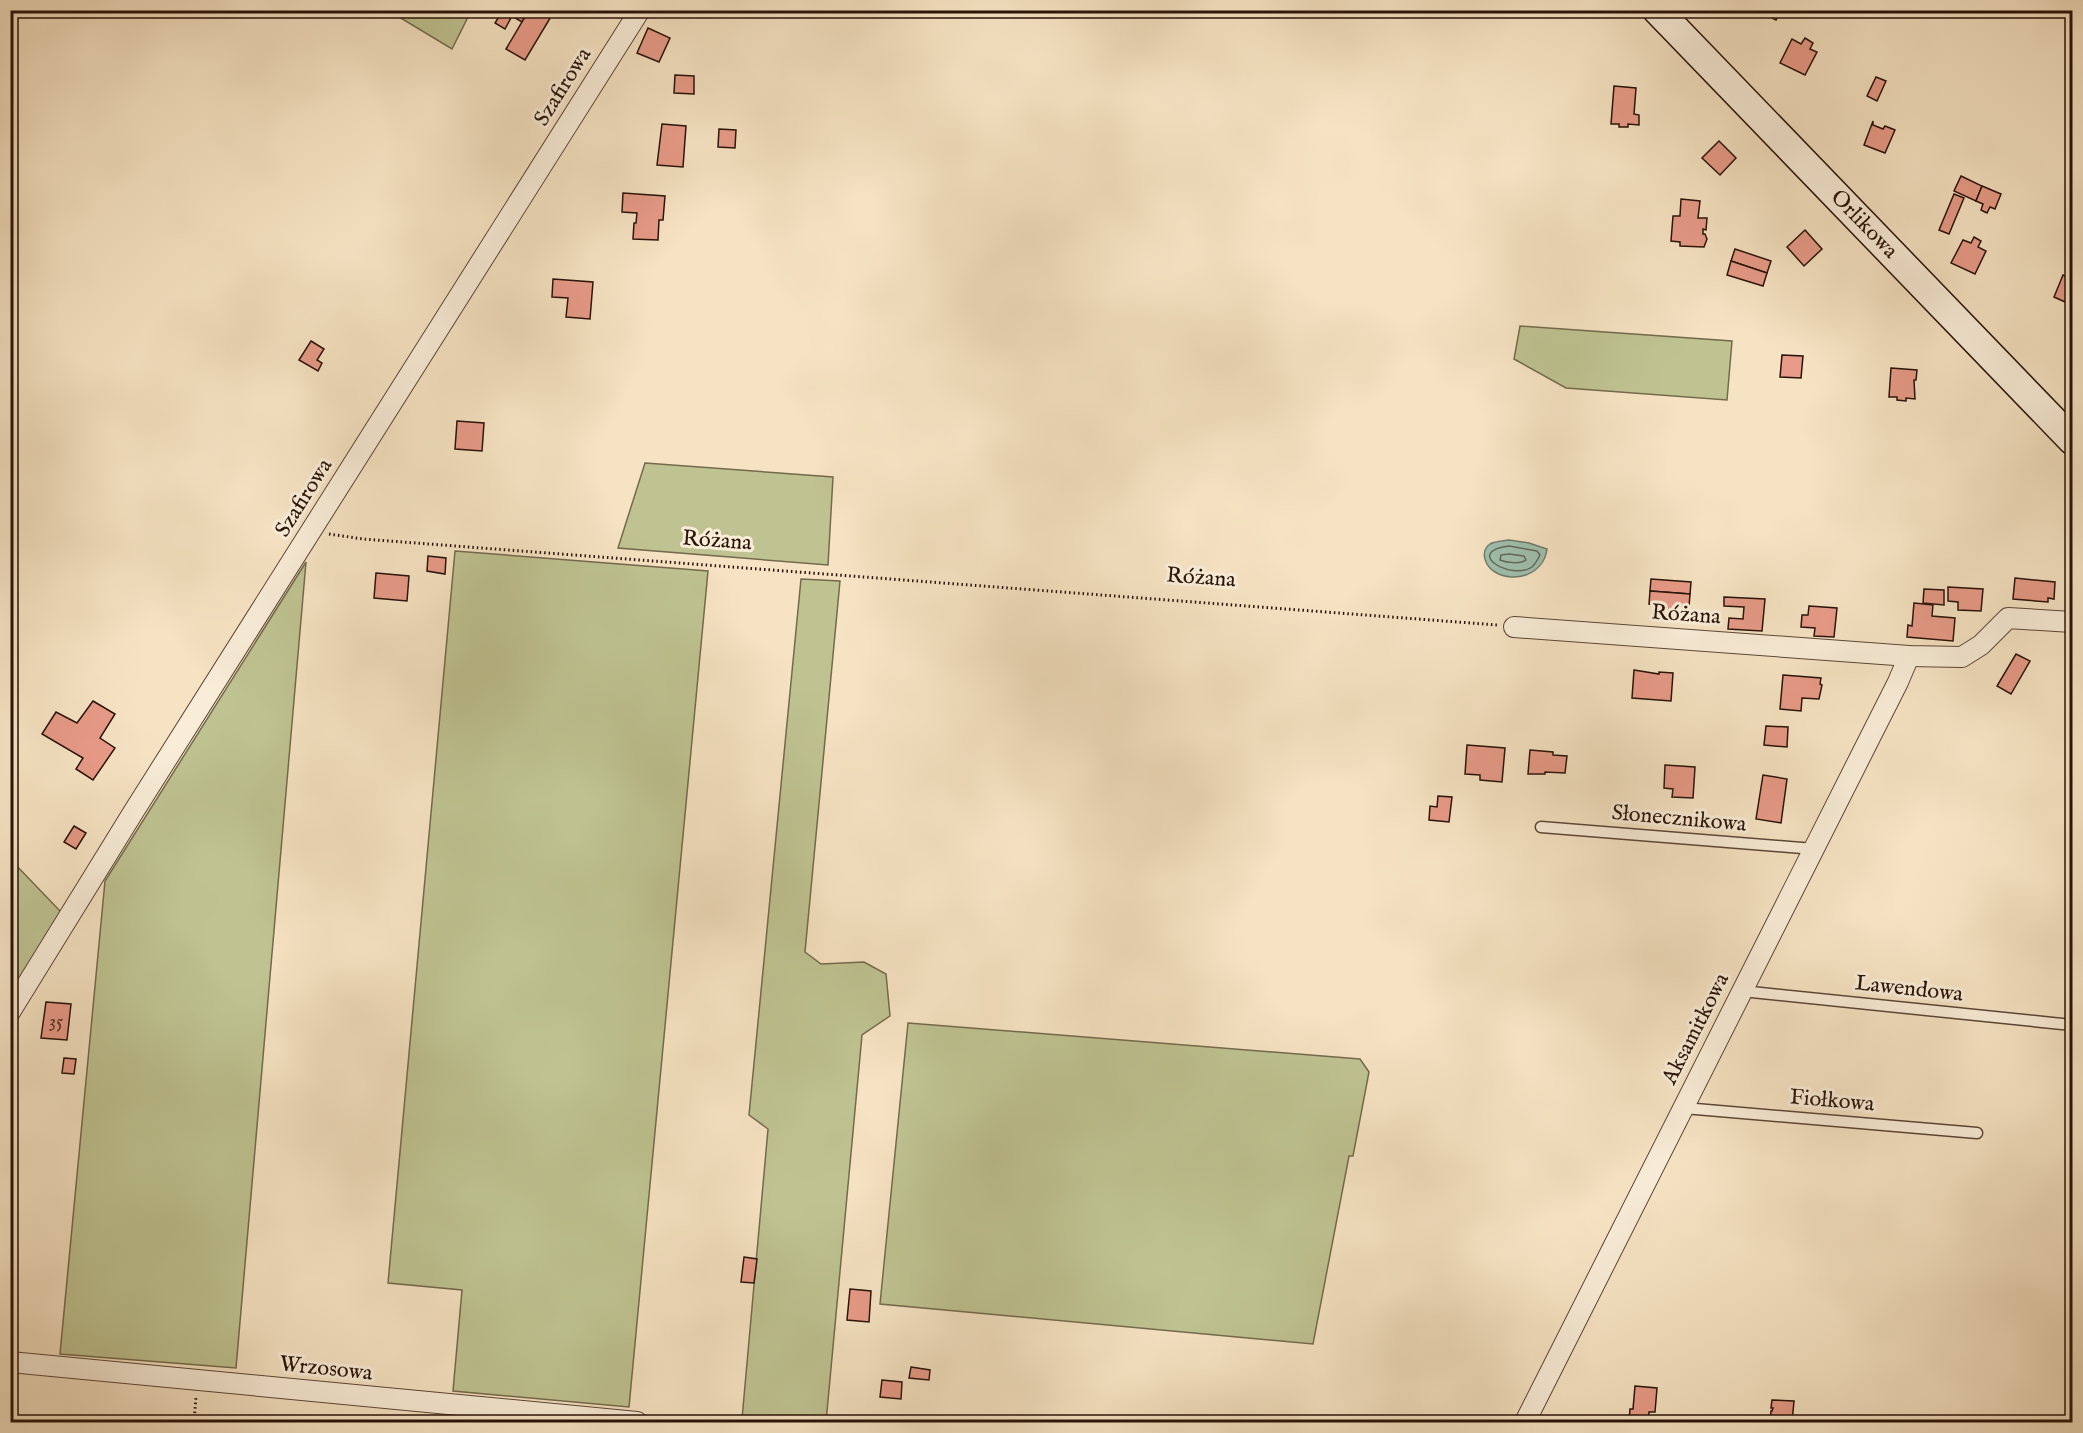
<svg xmlns="http://www.w3.org/2000/svg" width="2083" height="1433" font-family="'IM FELL English',serif">
<rect width="100%" height="100%" fill="#f6e3c3"/>
<filter id="stains"><feTurbulence type="fractalNoise" baseFrequency=".00333" numOctaves="4"/><feColorMatrix values="0 0 0 0 .2 0 0 0 0 .09 0 0 0 0 .02 0 0 0 .5 -.17"/></filter>
<radialGradient id="worn" r=".72"><stop offset=".6" stop-color="#630" stop-opacity="0"/><stop offset="1" stop-color="#630" stop-opacity=".3"/></radialGradient>
<!-- green -->
<g fill="#bfc392" stroke="#746a4d" stroke-width="1.5">
<polygon points="389,11 471,11 452,49"/>
<polygon points="1520,326 1732,341 1727,400 1566,388 1514,359"/>
<polygon points="645,463 833,477 828,565 618,548"/>
<polygon points="455,551 708,571 629,1407 453,1391 462,1290 388,1283"/>
<polygon points="306,562 236,1368 60,1354 105,881"/>
<polygon points="801,579 840,581 805,952 821,964 864,962 886,974 890,1016 862,1035 826,1422 792,1422 742,1419 768,1129 749,1115"/>
<polygon points="11,860 62,913 11,995"/>
<polygon points="908,1023 1360,1059 1369,1072 1353,1156 1349,1156 1313,1344 880,1304"/>
</g>
<!-- water -->
<path fill="#9ebfad" stroke="#6f7a6b" stroke-width="1.5" d="M1509 540 1529 543 1547 549C1544 574 1515 584 1495 572 1486 567 1479 552 1490 544 1495 541 1503 541 1509 540Z"/>
<g fill="none" stroke-linecap="round" stroke-linejoin="round">
<!-- shore -->
<g stroke="#63685a" stroke-width="1.5">
<path d="M1509 546 1537 551 1540 555C1538 559 1535 564 1532 567 1511 581 1463 552 1509 546Z"/>
<path d="M1509 554 1524 556 1526 560C1520 564 1507 563 1500 560L1501 555Z"/>
</g>
</g>
<!-- building -->
<g fill="#e89b88" stroke="#281208" stroke-width="1.5">
<polygon points="503,10 518,10 526,16 522,22 512,16 505,29 495,23"/>
<polygon points="529,10 555,10 525,60 506,49"/>
<polygon points="1766,10 1781,10 1776,20 1764,14"/>
<polygon points="648,28 670,38 659,62 637,53"/>
<polygon points="1805,38 1813,43 1810,49 1817,52 1805,75 1780,63 1792,39 1801,44"/>
<polygon points="675,75 694,76 694,94 674,93"/>
<polygon points="1876,77 1886,81 1877,101 1867,96"/>
<polygon points="1614,86 1636,88 1634,114 1639,115 1639,125 1628,124 1628,127 1619,127 1619,124 1611,124"/>
<polygon points="1873,121 1873,125 1883,129 1885,126 1895,130 1885,153 1864,145"/>
<polygon points="662,124 686,126 683,167 657,165"/>
<polygon points="719,129 736,130 735,148 718,147"/>
<polygon points="1719,141 1736,158 1720,175 1702,158"/>
<polygon points="1961,176 1982,186 1976,201 1954,191"/>
<polygon points="1982,186 2001,194 1995,209 1990,207 1987,213 1981,210 1983,204 1976,201"/>
<polygon points="623,193 665,196 663,220 659,220 658,240 633,239 634,223 636,223 637,213 622,212"/>
<polygon points="1954,194 1964,198 1949,234 1939,230"/>
<polygon points="1681,199 1700,201 1698,218 1707,218 1706,230 1703,229 1703,234 1705,234 1707,239 1704,247 1680,246 1680,242 1671,241 1673,216 1680,216"/>
<polygon points="1805,230 1822,249 1804,266 1787,247"/>
<polygon points="1974,237 1981,241 1978,247 1986,251 1975,274 1951,263 1963,240 1971,243"/>
<polygon points="1735,249 1771,261 1767,273 1731,261"/>
<polygon points="1731,261 1767,273 1763,286 1727,275"/>
<polygon points="2063,275 2072,279 2072,305 2054,297"/>
<polygon points="553,279 593,282 590,319 566,317 568,298 552,297"/>
<polygon points="311,341 324,349 317,360 322,363 318,371 299,360"/>
<polygon points="1782,355 1803,356 1801,378 1780,377"/>
<polygon points="1891,368 1917,370 1916,380 1914,380 1915,399 1906,398 1906,401 1897,400 1897,397 1889,397"/>
<polygon points="457,421 484,423 482,451 455,449"/>
<polygon points="2068,552 2072,552 2072,568 2067,568"/>
<polygon points="428,556 446,558 445,574 427,571"/>
<polygon points="376,573 409,576 407,601 374,598"/>
<polygon points="2069,577 2072,578 2072,605 2066,604"/>
<polygon points="2015,578 2055,582 2054,599 2048,598 2048,602 2013,599"/>
<polygon points="1651,579 1691,582 1690,594 1650,591"/>
<polygon points="1948,587 1983,589 1981,611 1958,610 1958,602 1948,601"/>
<polygon points="1924,589 1944,590 1944,605 1923,603"/>
<polygon points="1650,591 1690,594 1689,607 1677,606 1677,617 1665,616 1666,606 1649,604"/>
<polygon points="1724,597 1765,599 1762,631 1728,629 1729,618 1743,619 1744,607 1724,606"/>
<polygon points="1914,603 1933,605 1932,616 1955,618 1953,641 1907,637 1908,625 1912,626"/>
<polygon points="1809,606 1837,608 1834,637 1814,636 1815,628 1801,627 1802,615 1808,615"/>
<polygon points="2016,654 2030,661 2011,694 1997,686"/>
<polygon points="1634,670 1659,674 1659,672 1673,673 1671,701 1632,698"/>
<polygon points="1783,675 1821,678 1820,684 1822,685 1819,699 1802,698 1801,711 1780,709"/>
<polygon points="93,701 115,714 100,738 115,748 93,780 76,769 83,758 42,734 56,712 77,723"/>
<polygon points="1766,726 1788,727 1787,747 1764,745"/>
<polygon points="1467,745 1505,748 1502,782 1480,780 1480,775 1465,774"/>
<polygon points="1530,750 1553,752 1553,755 1567,756 1565,773 1545,772 1545,774 1528,774"/>
<polygon points="1665,765 1695,767 1693,798 1672,797 1673,789 1664,788"/>
<polygon points="1763,775 1787,779 1781,823 1756,819"/>
<polygon points="1438,796 1452,797 1449,822 1429,820 1430,806 1437,807"/>
<polygon points="74,826 86,833 76,849 64,842"/>
<polygon points="46,1002 71,1004 67,1040 41,1038"/>
<polygon points="64,1058 76,1059 74,1074 62,1073"/>
<polygon points="744,1257 757,1259 754,1283 741,1282"/>
<polygon points="850,1289 871,1291 869,1322 847,1320"/>
<polygon points="911,1367 930,1370 929,1380 909,1378"/>
<polygon points="882,1380 902,1382 901,1399 880,1397"/>
<polygon points="1635,1386 1657,1388 1655,1412 1649,1412 1648,1422 1629,1420 1630,1409 1633,1409"/>
<polygon points="1772,1400 1794,1401 1792,1422 1770,1422 1771,1411 1772,1411 1773,1408 1771,1408"/>
</g>
<g fill="none" stroke-linecap="round" stroke-linejoin="round">
<defs>
<g id="lane">
<polyline points="1541,827 1814,849"/>
<polyline points="1742,991 2072,1025"/>
<polyline points="1684,1108 1977,1133"/>
</g>
<g id="street">
<polyline points="1514,627 1909,656 1962,657 1981,645 2008,618 2072,622"/>
<polyline points="10,1012 134,811 640,10"/>
<polyline points="10,1362 637,1422"/>
<polyline points="1525,1422 1898,682 1909,656"/>
</g>
<g id="secondary">
<path id="s1" d="M1657 10 2072 440"/>
</g>
</defs>
<!-- lane casing -->
<use href="#lane" stroke="#5c4637" stroke-width="13"/>
<!-- street casing -->
<use href="#street" stroke="#5c4637" stroke-width="22"/>
<!-- secondary casing -->
<use href="#secondary" stroke="#281208" stroke-width="31"/>
<!-- path -->
<g stroke="#281208" stroke-width="3" stroke-dasharray="1.5 3" stroke-linecap="butt">
<polyline points="329,534 363,539 1497,625"/>
<polyline points="194,1422 196,1397"/>
</g>
<!-- lane -->
<use href="#lane" stroke="#f9edd8" stroke-width="10"/>
<!-- street -->
<use href="#street" stroke="#f9edd8" stroke-width="20"/>
<!-- secondary -->
<use href="#secondary" stroke="#f9edd8" stroke-width="28"/>
</g>
<g text-anchor="middle" dominant-baseline="central" stroke-width="6" stroke-linejoin="round" paint-order="stroke">
<!-- number labels -->
<g font-size="20" fill="#583428">
<text x="56" y="1021">35</text>
</g>
<!-- street labels -->
<g font-size="22" fill="#281208" stroke="#f9edd8">
<text transform="translate(563 87) rotate(-58)">Szafirowa</text>
<text stroke="none"><textPath href="#s1" startOffset="298">Orlikowa</textPath></text>
<text transform="translate(304 498) rotate(-58)">Szafirowa</text>
<text transform="translate(717 541) rotate(4)">Różana</text>
<text transform="translate(1201 578) rotate(4)">Różana</text>
<text transform="translate(1686 615) rotate(4)">Różana</text>
<text transform="translate(1679 819) rotate(5)">Słonecznikowa</text>
<text transform="translate(1909 989) rotate(6)">Lawendowa</text>
<text transform="translate(1696 1029) rotate(-63)">Aksamitkowa</text>
<text transform="translate(1832 1101) rotate(5)">Fiołkowa</text>
<text transform="translate(326 1369) rotate(6)">Wrzosowa</text>
</g>
</g>
<!-- margin -->
<rect width="2083" height="1433" fill="none" stroke="#f6e3c3" stroke-width="36"/>
<rect x="12" y="12" width="2059" height="1409" fill="none" stroke="#281208" stroke-width="3"/>
<rect x="18" y="18" width="2047" height="1397" fill="none" stroke="#281208" stroke-width="1.5"/>
<rect width="100%" height="100%" filter="url(#stains)"/>
<rect width="100%" height="100%" fill="url(#worn)"/>
</svg>
